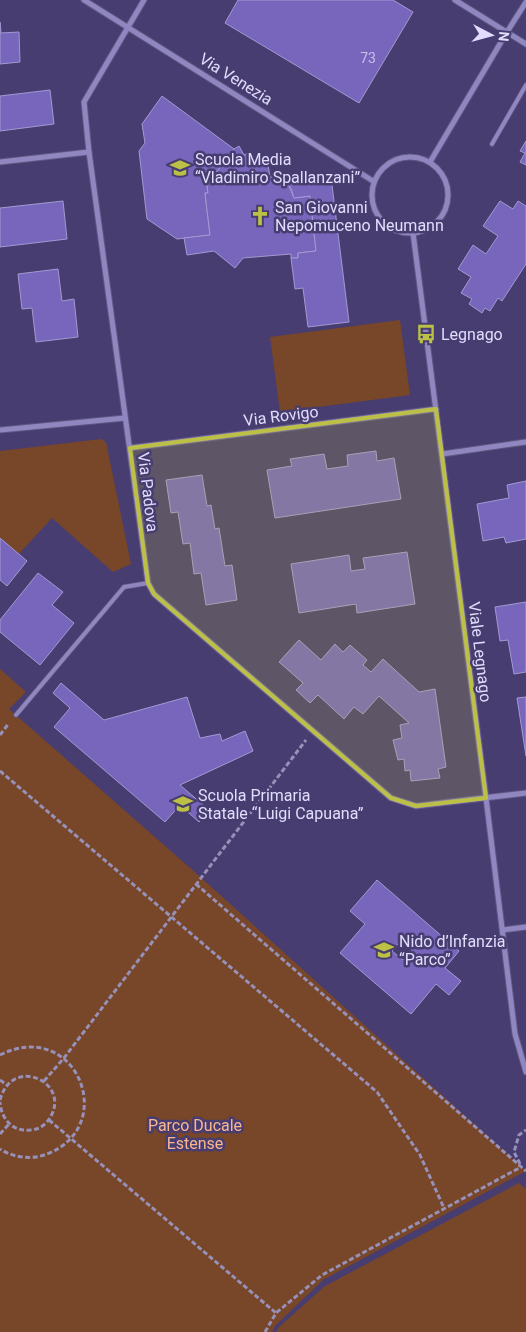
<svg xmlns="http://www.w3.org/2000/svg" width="526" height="1332" font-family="Roboto,sans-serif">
<rect width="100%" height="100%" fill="#473d70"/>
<!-- green -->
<g fill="#784628">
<polygon points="400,320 410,395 280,412 270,337"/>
<polygon points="101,439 106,442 131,564 113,572 52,518 19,554 0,538 0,451"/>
<polygon points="0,669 26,692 9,709 197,874 526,1171 323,1280 275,1326 272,1332 0,1332"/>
<polygon points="519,1183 526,1189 526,1332 276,1332 279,1327 325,1286"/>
</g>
<!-- building -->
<g fill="#76b" stroke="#a29ad3" fill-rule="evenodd">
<polygon points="238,0 393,0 413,12 359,103 225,23"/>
<polygon points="0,22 1,33 19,32 20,62 0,64"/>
<polygon points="50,90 54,124 0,131 0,96"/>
<polygon points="162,96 234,149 207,185 208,193 205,193 210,235 177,239 147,219 139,151 145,143 142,124"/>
<polygon points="526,141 526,165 520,162 525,153 520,151"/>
<polygon points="239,146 244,155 248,153 255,164 267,158 270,177 278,178 288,184 294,198 310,196 316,251 298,253 298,258 291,258 291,254 243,258 235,268 214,251 187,255 184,238 210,235 205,193 208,193 207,185 234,149"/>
<polygon points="331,177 349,322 308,327 303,288 295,289 291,258 298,258 298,253 316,251 310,196 294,198 291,188 286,183"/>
<polygon points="63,201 67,239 0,247 0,208"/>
<polygon points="500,201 513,209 518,201 526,206 526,264 502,301 498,298 490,311 485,308 482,313 469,304 472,299 461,293 471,277 458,269 473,245 486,254 498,236 483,226"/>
<polygon points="58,269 62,301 74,299 78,337 36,342 32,308 22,309 18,274"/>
<polygon points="376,451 377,461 394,458 401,499 275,518 267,470 292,466 290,459 324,454 327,469 348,466 347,455"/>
<polygon points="202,475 207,506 211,505 215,529 219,528 225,566 232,565 237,600 206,605 201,573 194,574 190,543 183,544 178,512 171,513 166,480"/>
<polygon points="526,481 526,539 506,543 504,537 483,541 477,504 509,498 507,485"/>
<polygon points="0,538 27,561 7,586 0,580"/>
<polygon points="407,552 415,604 357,613 356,604 299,613 291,564 349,555 351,571 365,569 363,558"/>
<polygon points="38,573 63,592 52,605 74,623 40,665 0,632 0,620"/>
<polygon points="526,602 526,672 514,674 508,640 500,641 495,607"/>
<polygon points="299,640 321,660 335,644 343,652 350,645 367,660 363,665 371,672 383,659 419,692 435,689 446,767 438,769 440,778 411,781 410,770 405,771 404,759 398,760 393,740 402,738 400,725 409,723 379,696 363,714 354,707 344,719 318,695 310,703 296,690 303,683 279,662"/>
<polygon points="61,683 104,720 187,697 200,738 220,734 222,741 245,731 253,751 180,785 209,810 199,822 180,805 165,822 54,727 70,708 53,693"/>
<polygon points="526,697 526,756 517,698"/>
<path d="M377 880 459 951 445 968 461 981 449 995 436 984 411 1014 340 953 365 924 350 911ZM405 936 415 946 403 960 392 951Z"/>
</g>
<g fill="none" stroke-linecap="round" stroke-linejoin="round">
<defs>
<g id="lane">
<polyline points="492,144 526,85"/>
<polyline points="16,715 124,587 148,583"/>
</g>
<g id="street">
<polyline points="84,0 373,181"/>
<polyline points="144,0 84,102 89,152 148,583 154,594 391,798 416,806 526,793"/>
<polyline points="455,0 526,44"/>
<circle cx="410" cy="195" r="38"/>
<polyline points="0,162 89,152"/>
<polyline points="430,162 507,32 526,2"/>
<polyline points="413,233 486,798 515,1034 526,1072"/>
<polyline points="0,430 125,418"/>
<polyline points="130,448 436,409"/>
<polyline points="442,454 526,442"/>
<polyline points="503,930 526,927"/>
</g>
</defs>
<!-- lane casing -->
<use href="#lane" stroke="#605782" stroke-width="5.5"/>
<!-- street casing -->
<use href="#street" stroke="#605782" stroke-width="7"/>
<!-- path -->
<g stroke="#9790b8" stroke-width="3" stroke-dasharray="5 2.5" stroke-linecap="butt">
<polyline points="0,735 9,723"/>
<polyline points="0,771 377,1092 420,1155 444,1208"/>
<polyline points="196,884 526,1171"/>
<path d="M0 1055C76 1017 120 1126 47 1154 32 1160 14 1158 0 1149"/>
<polyline points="0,1080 7,1085"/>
<polyline points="44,1081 64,1058 306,740"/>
<path d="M0 1100C12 1055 70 1082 51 1116 47 1124 39 1130 30 1130 13 1132 1 1119 0 1102"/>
<polyline points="49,1120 276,1313"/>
<polyline points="0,1134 9,1124"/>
<polyline points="520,1164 514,1152 519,1135 526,1130"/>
<polyline points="265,1332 276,1313 322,1275 521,1167"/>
</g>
<!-- lane -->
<use href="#lane" stroke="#9087c0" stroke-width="4"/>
<!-- street -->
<use href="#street" stroke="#9087c0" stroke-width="5"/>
</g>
<!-- marked area -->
<path fill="#bcc044" fill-opacity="0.2" stroke="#bcc044" stroke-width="4" stroke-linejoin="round" d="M436 409 486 798 416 806 391 798 154 594 148 583 130 448Z"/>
<!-- icons -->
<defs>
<symbol id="school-bare" viewBox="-9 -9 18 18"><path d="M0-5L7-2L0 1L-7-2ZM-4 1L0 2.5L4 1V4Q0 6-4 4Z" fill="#bcc044" stroke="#473d70" stroke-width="2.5" paint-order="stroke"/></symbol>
<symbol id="church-bare" viewBox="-9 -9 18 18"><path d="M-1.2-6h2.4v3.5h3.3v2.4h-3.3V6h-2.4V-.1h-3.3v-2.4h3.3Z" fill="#bcc044" stroke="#473d70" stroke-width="2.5" paint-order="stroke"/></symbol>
<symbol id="bus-bare" viewBox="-9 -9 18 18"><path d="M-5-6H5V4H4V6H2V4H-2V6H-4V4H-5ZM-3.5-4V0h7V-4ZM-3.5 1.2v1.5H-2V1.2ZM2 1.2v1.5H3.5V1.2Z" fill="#bcc044" stroke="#473d70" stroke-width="2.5" paint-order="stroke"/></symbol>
</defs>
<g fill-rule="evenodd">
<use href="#school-bare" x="166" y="154" width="28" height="28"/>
<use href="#church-bare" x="246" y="202" width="28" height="28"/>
<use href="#bus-bare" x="412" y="320" width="28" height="28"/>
<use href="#school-bare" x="169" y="790" width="28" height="28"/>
<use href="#school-bare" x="370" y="936" width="28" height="28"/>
</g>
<g text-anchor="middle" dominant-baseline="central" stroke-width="5" stroke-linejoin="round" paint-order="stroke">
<!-- number labels -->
<g font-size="14" fill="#c6bfec">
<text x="368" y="58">73</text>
</g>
<!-- street labels -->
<g font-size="16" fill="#e1ddfc" stroke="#473d70">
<text transform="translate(236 79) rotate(32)">Via Venezia</text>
<text transform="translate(281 416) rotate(-7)">Via Rovigo</text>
<text transform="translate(148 492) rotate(83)">Via Padova</text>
<text transform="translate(480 652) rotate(83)">Viale Legnago</text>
</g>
<!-- poi labels -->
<g font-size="16" fill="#e1ddfc" stroke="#473d70" text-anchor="start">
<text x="195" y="159">Scuola Media<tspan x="195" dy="18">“Vladimiro Spallanzani”</tspan></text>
<text x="275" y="207">San Giovanni<tspan x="275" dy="18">Nepomuceno Neumann</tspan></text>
<text x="441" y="334">Legnago</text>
<text x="198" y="795">Scuola Primaria<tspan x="198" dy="18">Statale “Luigi Capuana”</tspan></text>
<text x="399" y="941">Nido d’Infanzia<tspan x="399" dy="18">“Parco”</tspan></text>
</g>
<!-- park labels -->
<g font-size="16" fill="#fab68f" stroke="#473d70">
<text x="195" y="1125">Parco Ducale<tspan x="195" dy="18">Estense</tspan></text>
</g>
</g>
<!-- north arrow -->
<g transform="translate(491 35) rotate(96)" stroke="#473d70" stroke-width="4" paint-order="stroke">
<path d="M0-4L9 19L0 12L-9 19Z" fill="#e1ddfc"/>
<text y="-8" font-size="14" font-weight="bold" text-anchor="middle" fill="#e1ddfc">N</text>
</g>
</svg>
